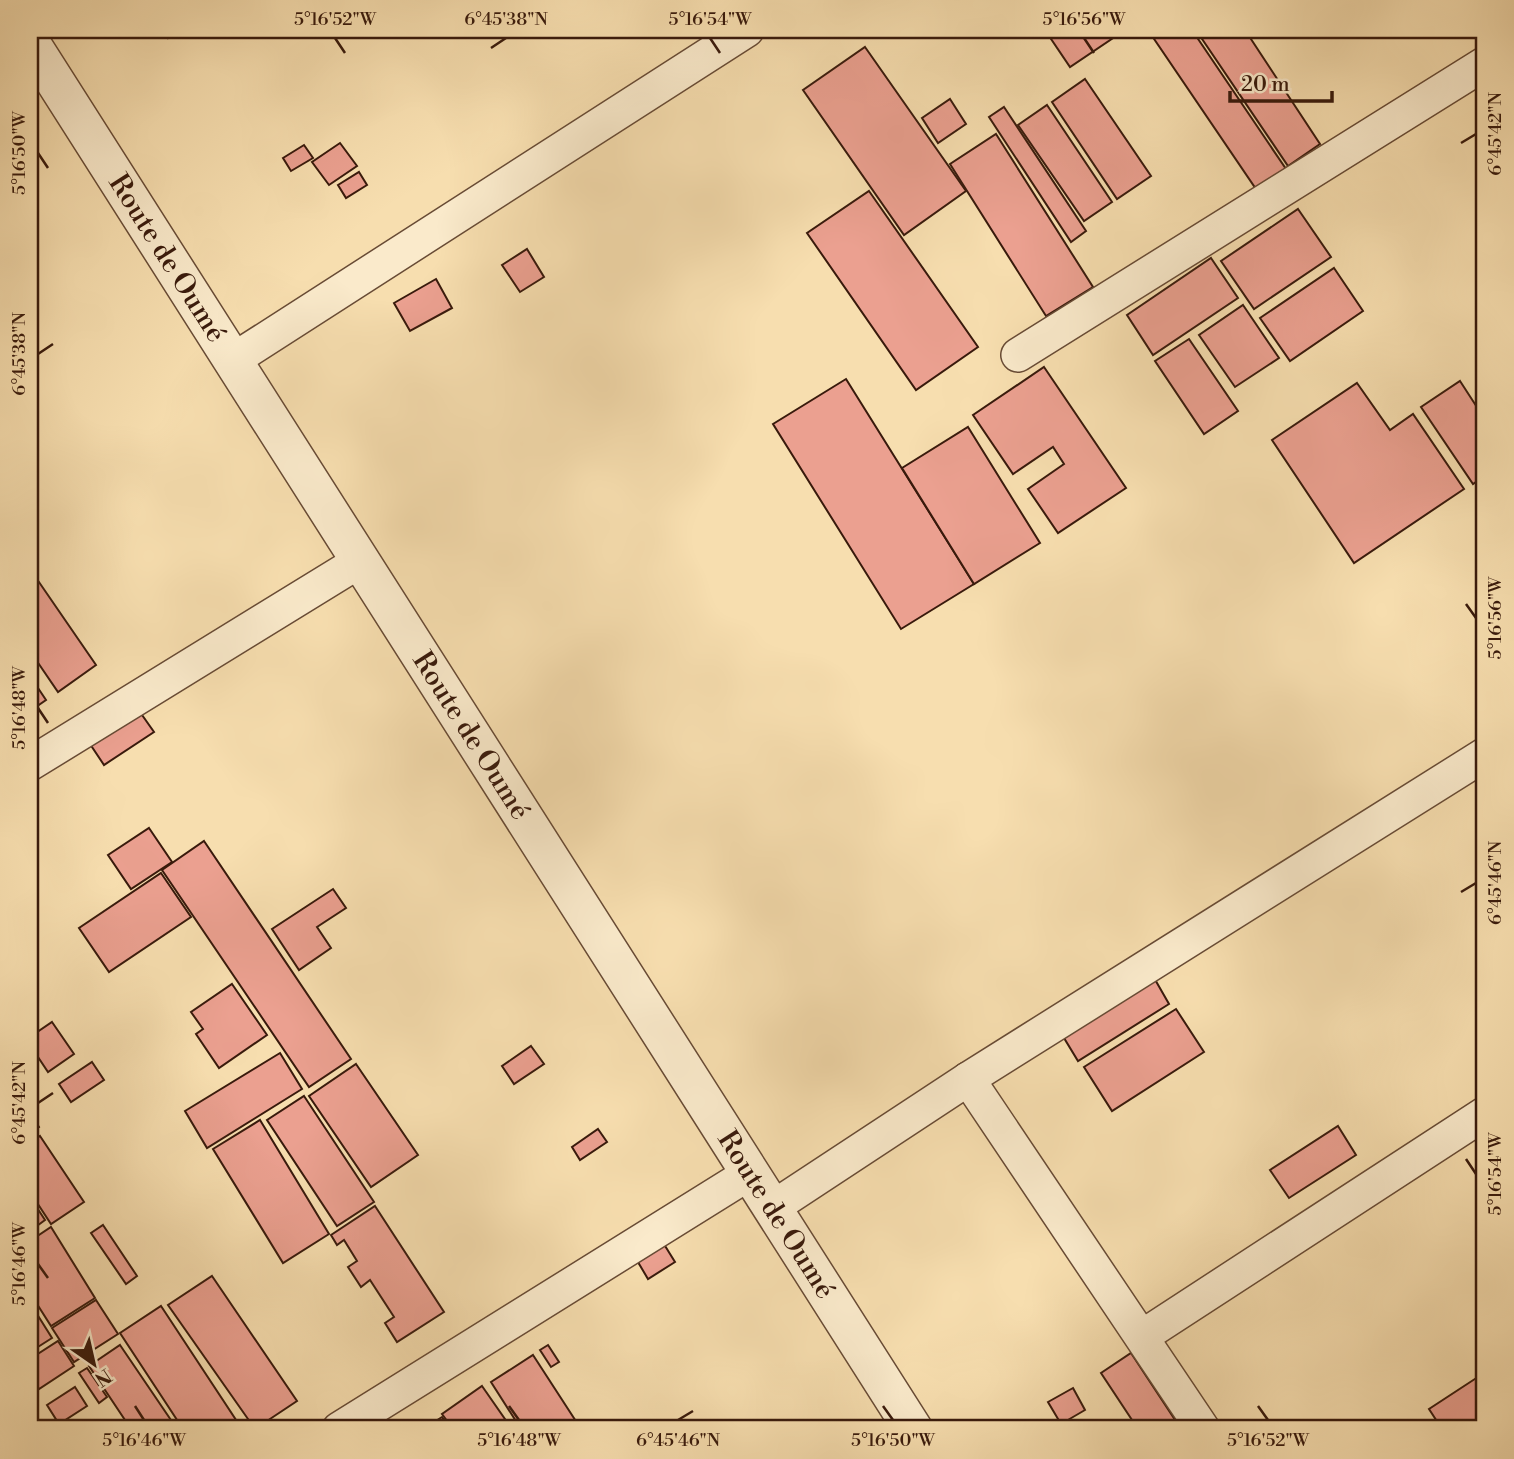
<svg xmlns="http://www.w3.org/2000/svg" width="1514" height="1459" font-family="'Libre Bodoni',serif">
<rect width="100%" height="100%" fill="#f7deaf"/>
<filter id="stains"><feTurbulence type="fractalNoise" baseFrequency=".00286" numOctaves="4"/><feColorMatrix values="0 0 0 0 .2 0 0 0 0 .09 0 0 0 0 .02 0 0 0 .5 -.17"/></filter>
<radialGradient id="worn" r=".72"><stop offset=".6" stop-color="#630" stop-opacity="0"/><stop offset="1" stop-color="#630" stop-opacity=".3"/></radialGradient>
<!-- building -->
<g fill="#eba090" stroke="#391a0c" stroke-width="2">
<polygon points="163,30 180,30 168,38"/>
<polygon points="1045,30 1125,30 1070,67"/>
<polygon points="1148,30 1192,30 1286,169 1256,189"/>
<polygon points="1196,30 1245,30 1320,144 1288,166"/>
<polygon points="865,47 966,191 904,235 803,90"/>
<polygon points="1085,79 1151,176 1117,199 1052,102"/>
<polygon points="950,99 966,124 938,143 922,118"/>
<polygon points="1047,105 1112,202 1084,221 1018,125"/>
<polygon points="1004,107 1086,231 1071,242 989,117"/>
<polygon points="996,134 1093,287 1046,316 950,164"/>
<polygon points="340,143 357,166 329,185 312,162"/>
<polygon points="304,145 313,158 291,171 283,158"/>
<polygon points="359,172 367,185 346,198 338,185"/>
<polygon points="869,191 978,347 916,390 807,233"/>
<polygon points="1298,209 1331,257 1254,309 1221,261"/>
<polygon points="527,249 544,277 520,292 502,265"/>
<polygon points="1211,258 1238,298 1153,355 1127,315"/>
<polygon points="1334,268 1363,311 1290,361 1260,318"/>
<polygon points="436,279 452,308 410,331 394,303"/>
<polygon points="1243,305 1279,358 1235,387 1199,335"/>
<polygon points="1189,339 1238,411 1204,434 1155,361"/>
<polygon points="1044,367 1126,488 1058,533 1028,489 1064,464 1053,447 1013,474 973,415"/>
<polygon points="846,379 974,584 901,629 773,424"/>
<polygon points="1460,381 1484,418 1484,476 1473,484 1421,407"/>
<polygon points="1357,383 1390,430 1413,414 1464,489 1354,563 1272,440"/>
<polygon points="968,427 1040,543 974,584 902,468"/>
<polygon points="30,569 96,665 58,692 30,651"/>
<polygon points="30,676 46,700 30,711"/>
<polygon points="135,705 154,732 104,765 86,738"/>
<polygon points="149,828 172,862 131,889 108,855"/>
<polygon points="204,841 351,1059 309,1087 162,870"/>
<polygon points="161,873 191,917 109,972 79,928"/>
<polygon points="333,889 346,908 317,927 331,948 299,970 272,929"/>
<polygon points="1153,976 1169,1004 1078,1061 1061,1033"/>
<polygon points="232,984 267,1035 219,1068 196,1034 203,1029 191,1012"/>
<polygon points="1176,1009 1204,1052 1112,1111 1084,1067"/>
<polygon points="52,1022 74,1054 48,1072 30,1045 30,1037"/>
<polygon points="531,1046 544,1064 514,1084 502,1066"/>
<polygon points="280,1053 302,1089 207,1148 185,1111"/>
<polygon points="92,1062 104,1080 71,1102 59,1084"/>
<polygon points="356,1064 418,1155 371,1187 309,1096"/>
<polygon points="304,1096 374,1202 337,1226 267,1120"/>
<polygon points="30,1113 39,1127 30,1134"/>
<polygon points="260,1120 329,1234 283,1263 213,1149"/>
<polygon points="1338,1126 1356,1155 1289,1198 1270,1170"/>
<polygon points="598,1129 607,1142 580,1160 572,1147"/>
<polygon points="40,1136 84,1202 51,1224 30,1192 30,1143"/>
<polygon points="30,1197 45,1220 30,1231"/>
<polygon points="375,1206 444,1312 397,1342 385,1323 394,1317 370,1280 361,1287 348,1267 357,1261 344,1240 337,1245 331,1235"/>
<polygon points="103,1225 137,1276 126,1284 91,1233"/>
<polygon points="51,1227 95,1298 51,1326 30,1293 30,1241"/>
<polygon points="662,1241 675,1262 648,1279 635,1257"/>
<polygon points="212,1276 297,1401 255,1429 168,1305"/>
<polygon points="96,1300 118,1334 74,1362 52,1328"/>
<polygon points="30,1303 52,1338 30,1352"/>
<polygon points="161,1306 240,1426 235,1429 183,1429 120,1333"/>
<polygon points="58,1341 74,1366 39,1389 30,1374 30,1359"/>
<polygon points="120,1345 177,1429 131,1429 89,1366"/>
<polygon points="548,1345 559,1362 551,1367 540,1350"/>
<polygon points="1131,1353 1181,1429 1138,1429 1101,1373"/>
<polygon points="533,1355 581,1429 521,1429 491,1382"/>
<polygon points="87,1368 107,1397 99,1403 79,1373"/>
<polygon points="1484,1373 1484,1429 1442,1429 1429,1409"/>
<polygon points="30,1382 37,1394 30,1399"/>
<polygon points="482,1386 512,1429 453,1429 442,1414"/>
<polygon points="75,1387 87,1406 59,1424 47,1405"/>
<polygon points="1073,1388 1085,1410 1061,1424 1048,1402"/>
<polygon points="442,1417 450,1429 423,1429"/>
</g>
<g fill="none" stroke-linecap="round" stroke-linejoin="round">
<defs>
<g id="minor">
<polyline points="1018,355 1484,64"/>
<polyline points="233,360 747,30"/>
<polyline points="30,764 360,561"/>
<polyline points="968,1079 1203,1429"/>
<polyline points="772,1208 968,1079 1484,755"/>
<polyline points="1143,1336 1484,1114"/>
<polyline points="339,1429 750,1173"/>
</g>
<g id="tertiary">
<path id="s1" d="M30 42 913 1429"/>
</g>
</defs>
<!-- minor casing -->
<use href="#minor" stroke="#684b35" stroke-width="36"/>
<!-- tertiary casing -->
<use href="#tertiary" stroke="#684b35" stroke-width="41"/>
<!-- minor -->
<use href="#minor" stroke="#faeacb" stroke-width="33"/>
<!-- tertiary -->
<use href="#tertiary" stroke="#faeacb" stroke-width="38"/>
</g>
<!-- ticks -->
<path fill="none" stroke="#391a0c" stroke-width="2.5" d="M335 38 345 53M710 38 720 53M1084 38 1094 53M491 48 506 38M1461 143 1476 134M38 153 48 168M38 354 53 344M1466 604 1476 618M38 708 48 723M1461 892 1476 883M38 1103 53 1093M1466 1159 1476 1174M38 1264 48 1278M135 1406 144 1420M509 1406 519 1420M883 1406 893 1420M1258 1406 1268 1420M678 1420 693 1411"/>
<g text-anchor="middle" dominant-baseline="central" stroke-width="5" stroke-linejoin="round" paint-order="stroke">
<!-- street labels -->
<g font-size="28" fill="#391a0c" stroke="#faeacb">
<text stroke="none"><textPath href="#s1" startOffset="256">Route de Oumé</textPath></text>
<text stroke="none"><textPath href="#s1" startOffset="822">Route de Oumé</textPath></text>
<text stroke="none"><textPath href="#s1" startOffset="1390">Route de Oumé</textPath></text>
</g>
</g>
<!-- margin -->
<rect width="1514" height="1459" fill="none" stroke="#f7deaf" stroke-width="77"/>
<!-- north arrow -->
<g transform="translate(94 1364) rotate(146)" stroke="#faeacb" stroke-width="5" paint-order="stroke">
<path d="M0-5L12 26L0 18L-12 26Z" fill="#391a0c"/>
<text y="-10" font-size="19" font-weight="bold" text-anchor="middle" fill="#391a0c">N</text>
</g>
<!-- scale -->
<path d="M1230 91v10h102v-10" fill="none" stroke="#391a0c" stroke-width="3.5"/>
<text x="1241" y="91" font-size="21" fill="#391a0c" stroke="#faeacb" stroke-width="5" paint-order="stroke">20 m</text>
<rect x="38" y="38" width="1438" height="1382" fill="none" stroke="#391a0c" stroke-width="2.5"/>
<g font-size="18" text-anchor="middle" fill="#391a0c">
<text x="335" y="25">5°16'52"W</text>
<text x="506" y="25">6°45'38"N</text>
<text x="710" y="25">5°16'54"W</text>
<text x="1084" y="25">5°16'56"W</text>
<text transform="translate(1495 134) rotate(-90)" y="6">6°45'42"N</text>
<text transform="translate(19 153) rotate(-90)" y="6">5°16'50"W</text>
<text transform="translate(19 354) rotate(-90)" y="6">6°45'38"N</text>
<text transform="translate(1495 618) rotate(-90)" y="6">5°16'56"W</text>
<text transform="translate(19 708) rotate(-90)" y="6">5°16'48"W</text>
<text transform="translate(1495 883) rotate(-90)" y="6">6°45'46"N</text>
<text transform="translate(19 1103) rotate(-90)" y="6">6°45'42"N</text>
<text transform="translate(1495 1174) rotate(-90)" y="6">5°16'54"W</text>
<text transform="translate(19 1264) rotate(-90)" y="6">5°16'46"W</text>
<text x="144" y="1446">5°16'46"W</text>
<text x="519" y="1446">5°16'48"W</text>
<text x="678" y="1446">6°45'46"N</text>
<text x="893" y="1446">5°16'50"W</text>
<text x="1268" y="1446">5°16'52"W</text>
</g>
<rect width="100%" height="100%" filter="url(#stains)"/>
<rect width="100%" height="100%" fill="url(#worn)"/>
</svg>
